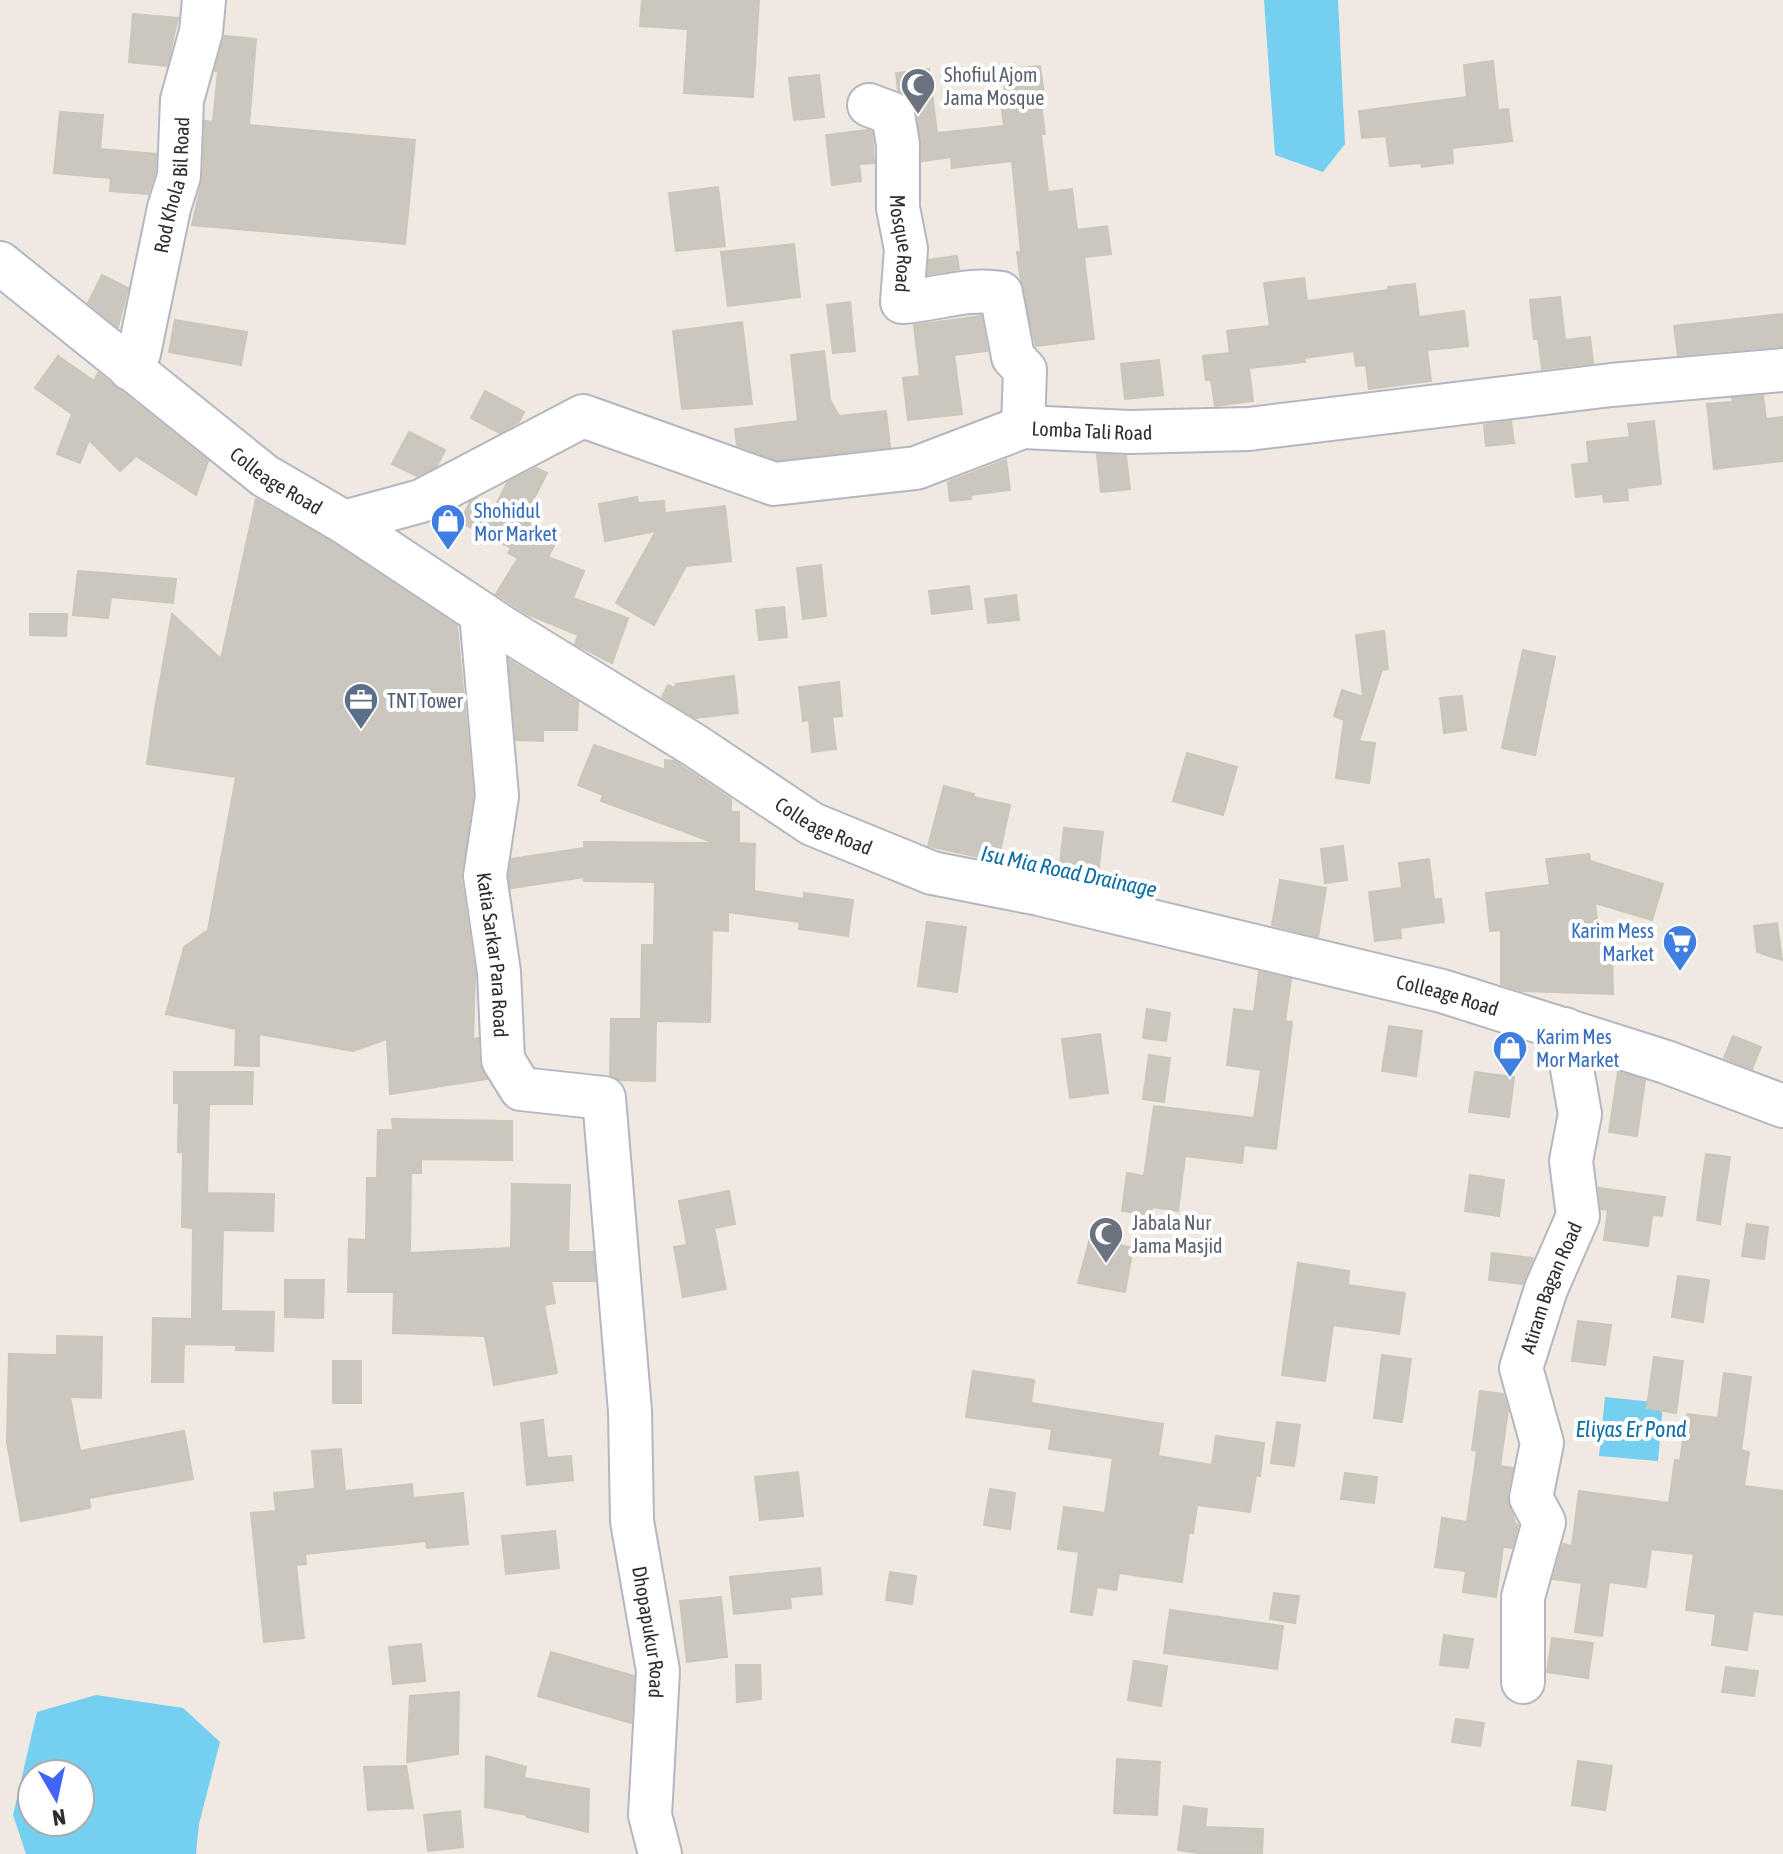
<svg xmlns="http://www.w3.org/2000/svg" width="1783" height="1854" font-family="'Asap Condensed',sans-serif">
<rect width="100%" height="100%" fill="#efe9e1"/>
<!-- water -->
<g fill="#75cff0" fill-rule="evenodd">
<polygon points="1264,0 1338,0 1345,144 1323,172 1275,155"/>
<polygon points="1605,1397 1663,1403 1658,1461 1599,1456"/>
<path d="M96 1695 183 1708 220 1742 199 1824 196 1854H26L13 1815 37 1712ZM32 1774H80V1822H32Z"/>
</g>
<!-- building -->
<g fill="#cbc7bf" stroke="#cbc5ba" stroke-width="2">
<polygon points="642,0 759,0 753,97 684,93 688,29 640,26"/>
<polygon points="133,14 178,18 167,66 129,62"/>
<polygon points="225,36 256,39 249,125 415,140 405,244 192,225 203,177 205,121 213,122 218,71 215,71"/>
<polygon points="1493,61 1498,110 1508,109 1512,141 1452,148 1453,163 1422,167 1421,163 1390,166 1386,136 1362,138 1359,111 1467,97 1464,65"/>
<polygon points="1040,66 1044,95 1040,96 1045,134 1041,134 1048,192 1072,189 1077,230 1107,226 1111,254 1084,257 1094,339 1036,346 1021,282 1017,252 1021,252 1012,161 952,168 951,157 922,161 917,110 911,98 898,90 896,73 929,69 937,133 1004,126 1002,109 1007,108 1003,70"/>
<polygon points="819,75 824,117 794,120 789,78"/>
<polygon points="60,112 103,115 100,149 156,154 155,172 148,194 110,191 111,178 54,173"/>
<polygon points="867,130 872,132 874,163 859,164 861,181 832,185 826,135"/>
<polygon points="718,187 725,246 676,251 669,193"/>
<polygon points="794,244 800,297 728,306 721,252"/>
<polygon points="957,256 959,269 928,274 929,260"/>
<polygon points="102,275 128,288 118,327 88,303"/>
<polygon points="1304,278 1307,301 1388,290 1388,287 1415,284 1419,317 1464,311 1468,346 1427,350 1431,381 1369,389 1366,365 1356,366 1354,351 1304,358 1305,362 1249,368 1253,401 1215,406 1211,380 1206,380 1203,356 1230,353 1227,331 1270,326 1264,283"/>
<polygon points="1560,297 1565,340 1590,337 1593,363 1542,369 1538,338 1534,339 1530,300"/>
<polygon points="850,302 855,351 833,353 827,305"/>
<polygon points="1783,314 1783,346 1678,355 1674,326"/>
<polygon points="981,316 987,351 954,355 962,414 908,420 903,378 920,376 914,325"/>
<polygon points="175,320 247,332 241,365 169,352"/>
<polygon points="742,322 752,404 682,409 673,331"/>
<polygon points="824,351 830,400 839,416 886,411 890,447 777,460 737,445 735,429 798,421 791,355"/>
<polygon points="58,356 94,381 98,373 208,461 196,495 136,456 120,471 89,440 80,463 57,454 72,414 35,388"/>
<polygon points="1159,360 1163,395 1125,399 1121,364"/>
<polygon points="485,391 524,412 519,422 500,433 471,418"/>
<polygon points="1763,396 1766,419 1783,417 1783,461 1714,469 1707,404 1733,402 1732,398"/>
<polygon points="1511,421 1514,443 1486,446 1484,425"/>
<polygon points="1654,421 1661,484 1627,488 1628,500 1604,502 1603,494 1576,497 1572,465 1589,463 1587,442 1630,437 1628,424"/>
<polygon points="409,432 445,450 437,466 417,476 392,464"/>
<polygon points="1097,454 1126,456 1130,489 1101,492"/>
<polygon points="1006,460 1010,490 971,495 971,499 950,501 948,482"/>
<polygon points="536,468 547,473 523,520 558,538 548,557 584,571 573,598 628,618 612,663 575,644 578,635 525,613 496,594 518,558 508,553 511,548 460,522 470,502 476,499 494,509 507,483"/>
<polygon points="637,497 638,503 664,501 665,516 667,513 725,506 731,561 686,566 654,625 616,603 656,531 605,541 599,504"/>
<polygon points="256,499 331,542 457,626 473,795 461,879 475,974 473,1039 478,1038 479,1062 487,1079 390,1094 387,1039 353,1051 259,1034 259,1066 235,1065 236,1029 166,1014 184,947 208,930 236,777 147,764 155,709 172,614 221,659"/>
<polygon points="821,565 826,616 803,619 797,568"/>
<polygon points="78,571 176,579 173,603 111,597 108,618 73,615"/>
<polygon points="969,586 972,609 932,614 929,591"/>
<polygon points="1016,595 1019,620 988,623 985,599"/>
<polygon points="784,607 787,637 759,640 756,610"/>
<polygon points="30,614 67,614 66,636 30,635"/>
<polygon points="1384,631 1388,669 1382,670 1359,741 1375,743 1369,783 1336,778 1344,720 1334,716 1342,690 1363,697 1356,635"/>
<polygon points="1523,650 1555,657 1535,755 1502,748"/>
<polygon points="509,660 578,702 577,730 543,730 543,741 516,740"/>
<polygon points="734,676 738,713 695,718 662,697 668,685 674,688 676,684"/>
<polygon points="839,682 842,716 832,717 836,749 812,752 809,720 803,721 799,687"/>
<polygon points="1462,696 1466,730 1444,733 1440,698"/>
<polygon points="594,745 665,770 665,760 674,761 731,799 731,812 739,812 739,843 755,844 754,891 804,899 804,893 853,900 848,936 799,929 800,922 728,912 728,931 712,930 710,1022 656,1021 655,1081 619,1080 610,1075 611,1019 641,1019 642,945 654,945 655,882 584,881 584,877 511,888 509,876 512,859 584,848 584,842 715,843 601,801 603,795 578,785"/>
<polygon points="1187,753 1237,767 1223,815 1173,801"/>
<polygon points="944,786 974,794 973,797 1010,805 998,861 928,846"/>
<polygon points="1064,828 1103,832 1097,883 1059,874"/>
<polygon points="1343,846 1347,880 1325,883 1321,849"/>
<polygon points="1589,854 1590,861 1663,884 1652,920 1595,903 1601,957 1612,956 1613,994 1521,991 1501,984 1501,930 1490,931 1486,893 1550,885 1546,859"/>
<polygon points="1429,859 1434,900 1441,899 1444,922 1400,928 1401,938 1375,941 1369,892 1402,888 1399,863"/>
<polygon points="1280,880 1326,888 1318,937 1272,925"/>
<polygon points="927,922 966,927 957,992 918,986"/>
<polygon points="1777,923 1782,960 1757,952 1754,926"/>
<polygon points="1259,972 1291,979 1285,1021 1292,1022 1276,1149 1244,1145 1242,1163 1185,1156 1178,1211 1152,1207 1151,1215 1122,1211 1127,1173 1144,1176 1154,1106 1254,1118 1261,1070 1227,1065 1234,1009 1254,1012"/>
<polygon points="1147,1009 1170,1013 1166,1041 1143,1038"/>
<polygon points="1389,1026 1422,1031 1416,1076 1382,1071"/>
<polygon points="1100,1034 1108,1093 1070,1098 1062,1039"/>
<polygon points="1733,1036 1761,1047 1752,1069 1724,1058"/>
<polygon points="1149,1055 1170,1058 1164,1102 1143,1099"/>
<polygon points="174,1072 253,1072 252,1104 209,1104 207,1193 274,1194 273,1231 223,1230 221,1311 274,1312 273,1351 236,1350 236,1345 184,1344 183,1382 152,1382 153,1318 192,1319 193,1228 182,1227 183,1153 178,1152 179,1103 174,1103"/>
<polygon points="1475,1072 1514,1077 1509,1117 1469,1112"/>
<polygon points="1618,1072 1645,1080 1637,1136 1609,1132"/>
<polygon points="392,1119 512,1121 512,1160 421,1159 421,1173 411,1173 410,1253 511,1248 512,1184 570,1185 568,1252 593,1252 595,1281 551,1281 555,1303 544,1305 557,1373 494,1385 485,1336 393,1333 394,1292 348,1292 349,1239 366,1240 367,1178 377,1178 378,1130 393,1130"/>
<polygon points="1706,1154 1730,1157 1720,1224 1697,1220"/>
<polygon points="1470,1175 1504,1180 1499,1216 1465,1211"/>
<polygon points="1599,1188 1665,1197 1662,1216 1652,1215 1648,1246 1604,1240 1608,1210 1601,1209"/>
<polygon points="729,1191 735,1224 714,1228 726,1289 683,1297 674,1247 687,1245 679,1201"/>
<polygon points="1747,1224 1768,1227 1764,1259 1742,1256"/>
<polygon points="1090,1238 1133,1248 1125,1292 1078,1283"/>
<polygon points="1492,1253 1533,1258 1522,1284 1489,1280"/>
<polygon points="1298,1263 1349,1271 1348,1285 1405,1293 1399,1334 1333,1325 1325,1381 1282,1375"/>
<polygon points="1678,1276 1709,1280 1703,1322 1672,1317"/>
<polygon points="285,1280 324,1280 323,1318 285,1317"/>
<polygon points="1578,1321 1611,1325 1605,1365 1572,1361"/>
<polygon points="57,1336 102,1337 101,1398 70,1397 80,1451 184,1431 193,1479 89,1498 90,1508 21,1521 7,1442 9,1354 57,1355"/>
<polygon points="1382,1355 1411,1359 1402,1422 1374,1418"/>
<polygon points="1654,1357 1683,1361 1676,1413 1647,1408"/>
<rect x="333" y="1361" width="28" height="42"/>
<polygon points="973,1371 1034,1380 1031,1403 1163,1424 1158,1456 1212,1465 1216,1436 1264,1443 1260,1476 1256,1475 1250,1512 1197,1505 1193,1533 1189,1532 1182,1582 1119,1573 1116,1590 1097,1587 1092,1615 1071,1612 1079,1552 1058,1549 1064,1507 1105,1513 1113,1458 1049,1449 1052,1429 966,1417"/>
<polygon points="1724,1373 1751,1377 1741,1450 1749,1452 1744,1486 1783,1491 1783,1615 1753,1611 1747,1650 1712,1645 1716,1614 1686,1610 1694,1554 1651,1549 1646,1587 1609,1582 1602,1636 1575,1632 1582,1583 1553,1579 1563,1544 1572,1546 1579,1491 1669,1503 1675,1460 1680,1461 1687,1414 1718,1418"/>
<polygon points="1480,1391 1503,1394 1508,1410 1500,1466 1513,1468 1507,1494 1515,1523 1518,1525 1512,1548 1503,1547 1496,1597 1463,1592 1466,1571 1435,1567 1442,1518 1467,1522 1477,1451 1472,1450"/>
<polygon points="543,1420 547,1458 571,1456 573,1480 527,1485 521,1423"/>
<polygon points="1277,1422 1300,1425 1294,1466 1271,1463"/>
<polygon points="341,1449 345,1491 412,1484 413,1498 463,1493 468,1544 427,1548 426,1541 305,1554 306,1564 296,1565 304,1638 264,1642 251,1513 276,1511 274,1493 315,1489 312,1451"/>
<polygon points="798,1472 803,1516 760,1520 755,1477"/>
<polygon points="1345,1473 1377,1477 1374,1503 1341,1499"/>
<polygon points="990,1489 1015,1493 1010,1529 984,1525"/>
<polygon points="555,1531 559,1568 506,1574 502,1536"/>
<polygon points="820,1568 822,1594 790,1597 791,1608 734,1614 730,1577"/>
<polygon points="890,1572 916,1576 912,1604 886,1600"/>
<polygon points="1274,1593 1299,1596 1295,1623 1270,1619"/>
<polygon points="721,1597 727,1657 687,1662 680,1601"/>
<polygon points="1170,1610 1283,1626 1277,1669 1164,1653"/>
<polygon points="1444,1635 1473,1639 1468,1668 1440,1665"/>
<polygon points="1552,1638 1593,1643 1588,1678 1547,1672"/>
<polygon points="421,1644 425,1681 393,1684 389,1647"/>
<polygon points="551,1652 634,1676 631,1723 538,1696"/>
<polygon points="1134,1661 1167,1666 1161,1706 1128,1700"/>
<polygon points="736,1665 760,1665 761,1699 737,1702"/>
<polygon points="1726,1667 1758,1671 1754,1696 1722,1692"/>
<polygon points="459,1692 458,1754 407,1762 410,1696"/>
<polygon points="1456,1719 1484,1723 1480,1746 1452,1742"/>
<polygon points="486,1756 526,1767 524,1778 589,1789 588,1832 527,1817 527,1815 485,1807"/>
<polygon points="1117,1759 1160,1762 1157,1815 1114,1813"/>
<polygon points="1578,1761 1612,1766 1605,1810 1572,1805"/>
<polygon points="406,1766 413,1808 368,1810 364,1767"/>
<polygon points="1184,1806 1207,1809 1205,1827 1263,1829 1262,1854 1205,1854 1178,1850"/>
<polygon points="460,1811 463,1847 428,1851 424,1815"/>
</g>
<g fill="none" stroke-linecap="round" stroke-linejoin="round">
<defs>
<g id="secondary">
<path id="s1" d="M869 105 893 114 898 145V208L906 249 902 302C936 300 967 287 1001 293L1013 357 1025 370 1023 427"/>
<path id="s2" d="M0 263 265 476 344 522 505 629 694 745 812 824 932 873 1039 894 1442 991 1666 1062 1783 1106"/>
<path id="s3" d="M130 369 139 353 169 208 179 176 182 100 201 32 204 0"/>
<path id="s4" d="M344 522 421 501 583 416 774 484 916 468 1023 427 1130 432 1249 429 1611 385 1783 370"/>
<path id="s5" d="M481 613 497 796 485 876 499 972 503 1060 521 1089 604 1098 630 1411 632 1521 658 1671 650 1815 660 1854"/>
<path id="s6" d="M1523 1682V1597L1544 1522 1531 1498 1542 1443 1521 1368 1546 1289 1578 1216 1571 1161 1580 1114 1565 1029"/>
</g>
</defs>
<!-- secondary casing -->
<use href="#secondary" stroke="#b4b7c1" stroke-width="46"/>
<!-- secondary -->
<use href="#secondary" stroke="#fff" stroke-width="42"/>
</g>
<!-- icons -->
<defs>
<symbol id="mosque-pin" viewBox="-11 -11 22 30"><path d="M0 17L-7.5 6A9.5 9.5 0 1 1 7.5 6Z" fill="#6b7280" stroke="#fff"/><path d="M3.5-4.9A6 6 0 1 0 3.5 4.9A5 5 0 1 1 3.5-4.9Z" fill="#fff"/></symbol>
<symbol id="shop-pin" viewBox="-11 -11 22 30"><path d="M0 17L-7.5 6A9.5 9.5 0 1 1 7.5 6Z" fill="#3f7fe0" stroke="#fff"/><path d="M-5-2.5h2.3a2.7 3.5 0 0 1 5.4 0H5L5.5 6h-11ZM-1.5-2.5h3a1.5 2.3 0 0 0-3 0Z" fill="#fff"/></symbol>
<symbol id="office-pin" viewBox="-11 -11 22 30"><path d="M0 17L-7.5 6A9.5 9.5 0 1 1 7.5 6Z" fill="#5c6f8a" stroke="#fff"/><path d="M-6-3h4V-5.5h4V-3h4V5H-6ZM-1-4.5V-3h2v-1.5ZM-6 0V1H6V0Z" fill="#fff"/></symbol>
<symbol id="supermarket-pin" viewBox="-11 -11 22 30"><path d="M0 17L-7.5 6A9.5 9.5 0 1 1 7.5 6Z" fill="#3f7fe0" stroke="#fff"/><path d="M-6-5.5h2.5l.6 2H6L4.5 2H-2.5L-4.4-4H-6ZM-1.5 3.2a1.3 1.3 0 1 0 .1 0ZM3 3.2a1.3 1.3 0 1 0 .1 0Z" fill="#fff"/></symbol>
</defs>
<g fill-rule="evenodd">
<use href="#mosque-pin" x="898" y="65" width="40" height="54"/>
<use href="#shop-pin" x="428" y="501" width="40" height="54"/>
<use href="#office-pin" x="341" y="680" width="40" height="54"/>
<use href="#supermarket-pin" x="1660" y="922" width="40" height="54"/>
<use href="#shop-pin" x="1490" y="1028" width="40" height="54"/>
<use href="#mosque-pin" x="1086" y="1214" width="40" height="54"/>
</g>
<g text-anchor="middle" dominant-baseline="central" stroke-width="8" stroke-linejoin="round" paint-order="stroke">
<!-- worship labels -->
<g font-size="20" fill="#5b616d" stroke="#fff" text-anchor="start">
<text x="944" y="74">Shofiul Ajom<tspan x="944" dy="23">Jama Mosque</tspan></text>
<text x="1132" y="1222">Jabala Nur<tspan x="1132" dy="23">Jama Masjid</tspan></text>
</g>
<!-- street labels -->
<g font-size="20" fill="#2e2e2e" stroke="#fff">
<text stroke="none"><textPath href="#s3" startOffset="190">Rod Khola Bil Road</textPath></text>
<text stroke="none"><textPath href="#s1" startOffset="156">Mosque Road</textPath></text>
<text stroke="none"><textPath href="#s4" startOffset="792">Lomba Tali Road</textPath></text>
<text stroke="none"><textPath href="#s2" startOffset="352">Colleage Road</textPath></text>
<text stroke="none"><textPath href="#s2" startOffset="1000">Colleage Road</textPath></text>
<text stroke="none"><textPath href="#s5" startOffset="344">Katia Sarkar Para Road</textPath></text>
<text stroke="none"><textPath href="#s2" startOffset="1648">Colleage Road</textPath></text>
<text stroke="none"><textPath href="#s6" startOffset="410">Atiram Bagan Road</textPath></text>
<text stroke="none"><textPath href="#s5" startOffset="1104">Dhopapukur Road</textPath></text>
</g>
<!-- shop labels -->
<g font-size="20" fill="#366cbe" stroke="#fff" text-anchor="start">
<text x="474" y="510">Shohidul<tspan x="474" dy="23">Mor Market</tspan></text>
<text x="1654" y="930" text-anchor="end">Karim Mess<tspan x="1654" dy="23">Market</tspan></text>
<text x="1536" y="1036">Karim Mes<tspan x="1536" dy="23">Mor Market</tspan></text>
</g>
<!-- service labels -->
<g font-size="20" fill="#4e5e75" stroke="#fff" text-anchor="start">
<text x="387" y="700">TNT Tower</text>
</g>
<!-- water labels -->
<g font-size="22" font-style="italic" fill="#0d6fa3" stroke="#fff">
<text transform="translate(1069 871) rotate(12)">Isu Mia Road Drainage</text>
<text x="1631" y="1429">Eliyas Er Pond</text>
</g>
</g>
<!-- north arrow -->
<g transform="translate(56 1798) rotate(171)"><circle r="38" fill="#ffffff" stroke="#ababab" stroke-width="2"/>
<path d="M0-6L14 30L0 20L-14 30Z" fill="#4264fb"/>
<text y="-12" font-size="22" font-weight="bold" text-anchor="middle" fill="#2e2e2e">N</text>
</g>
</svg>
